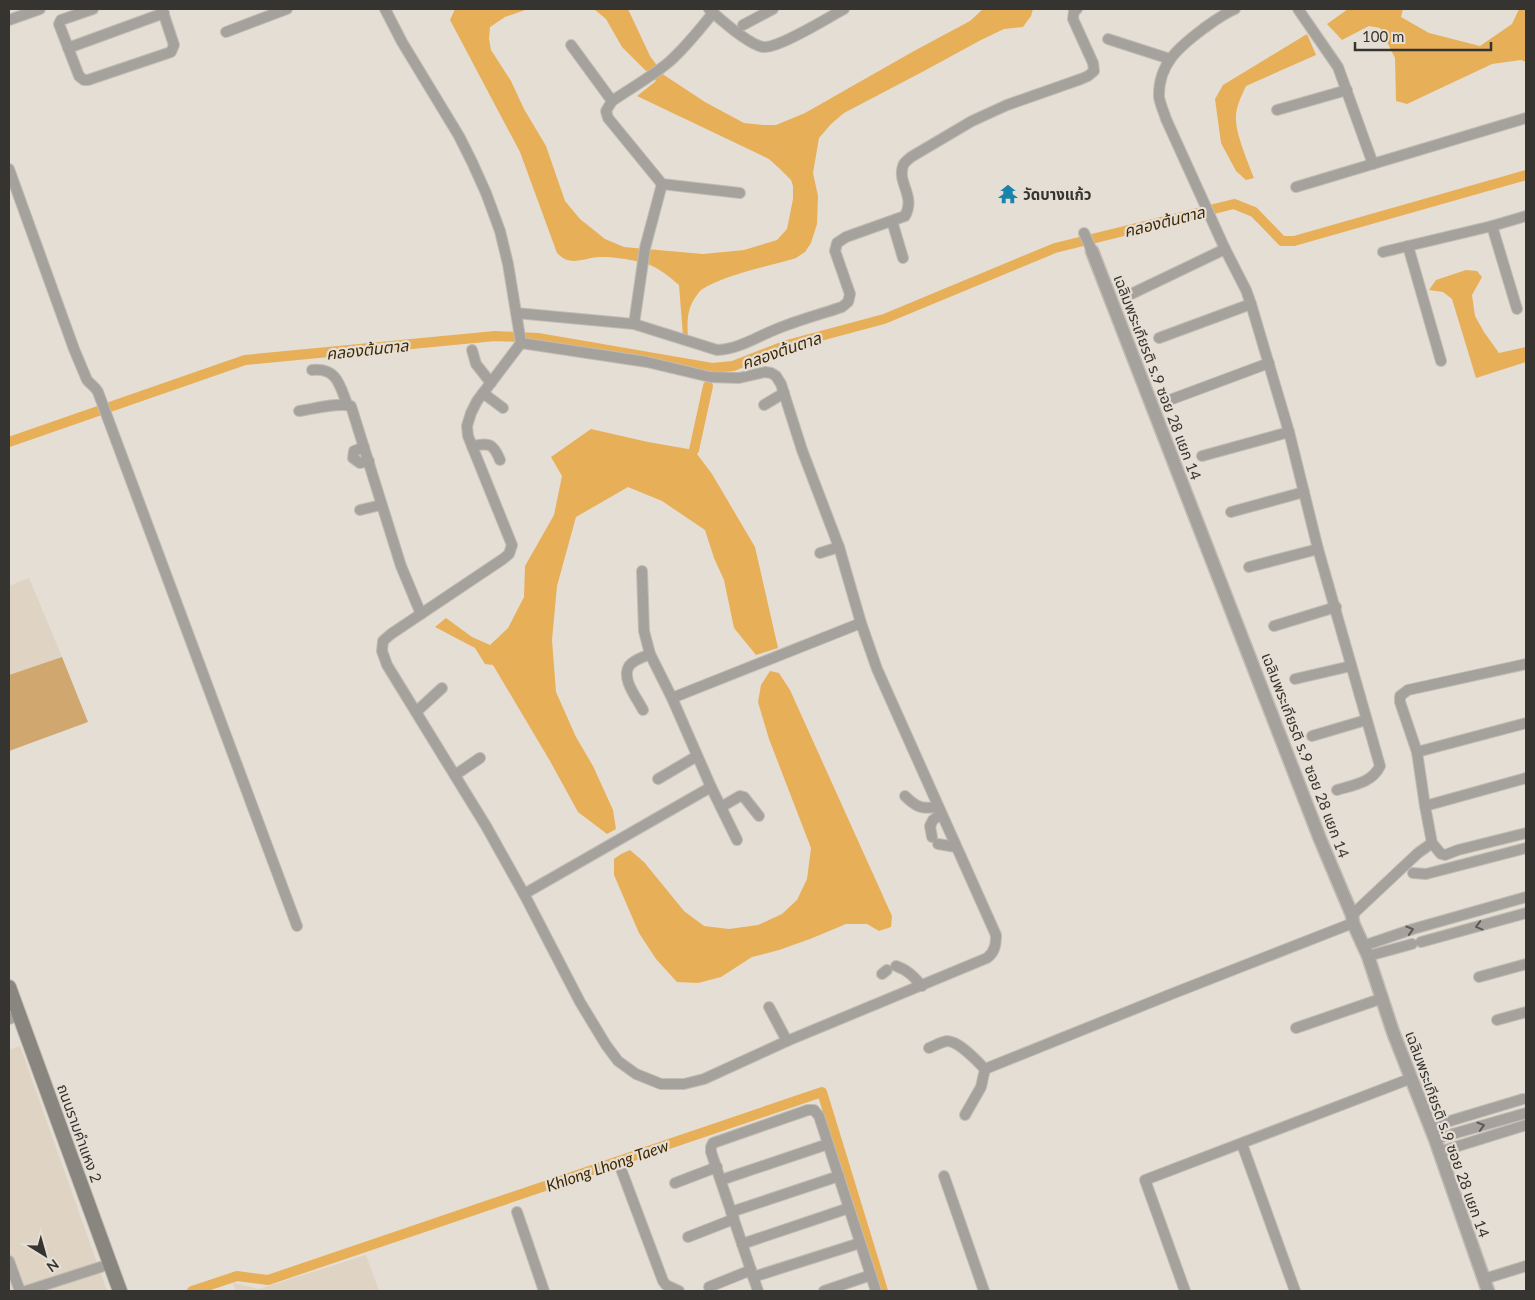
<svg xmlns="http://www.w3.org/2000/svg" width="1535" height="1300" font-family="Lato,'Noto Sans Thai',sans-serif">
<rect width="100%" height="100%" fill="#e5ded4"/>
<!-- built -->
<g fill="#dfd3c3">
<polygon points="29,578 62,657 9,675 9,586"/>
<polygon points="20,1046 107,1291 9,1291 9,1050"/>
<polygon points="366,1255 379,1291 236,1291 233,1283 259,1289"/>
</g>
<!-- green -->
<polygon fill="#cfa76f" points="62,657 88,722 9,751 9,675"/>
<!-- water -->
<g fill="#e8af59">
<path d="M455 9H528L505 17 490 27 489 39 491 50 511 81 524 109 546 146 565 201 580 219 605 239 624 247 703 254 744 250 777 240 787 229 793 199V186L791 180 781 170 769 159 637 96 656 81 622 47 606 19 594 9H628L650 56 664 75 705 102 744 123 763 125H776L805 113 914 51 970 21 983 9H1033L1031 16 1023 27 1004 29 981 40 924 71 844 113 831 124 819 138 813 173 818 196 817 224 811 243 805 252 796 258C770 266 722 275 701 290 698 293 694 299 692 303 687 313 687 325 688 337L683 336 679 285C667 275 656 265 640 262 628 259 613 257 601 257 584 257 571 268 557 253L520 152 450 20Z"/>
<polygon points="1348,9 1403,9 1401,17 1429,33 1480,46 1512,24 1519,9 1526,9 1526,62 1521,60 1492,64 1407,104 1396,101 1395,58 1380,28 1369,26 1342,40 1327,24"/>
<path d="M1307 34 1316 55 1246 86C1241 97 1235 108 1236 121 1237 137 1248 162 1254 178L1246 180 1236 171 1221 143 1215 99 1223 85Z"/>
<polygon points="1466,270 1477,271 1482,277 1472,295 1475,316 1484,332 1499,353 1526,347 1526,362 1476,378 1452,299 1443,292 1429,290 1436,280"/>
<polygon points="591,429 648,442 694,450 712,474 755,547 778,648 756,655 734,628 724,580 714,558 705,530 662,501 628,487 576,517 557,586 552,640 556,692 576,737 593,766 613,810 616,829 607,834 578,812 550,761 493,665 485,664 475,648 435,627 446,618 472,637 490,645 508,628 524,597 525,566 554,515 562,476 551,457"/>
<polygon points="770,671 779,673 790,690 892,916 891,927 879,931 867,924 846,924 810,939 779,950 752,957 721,977 698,983 677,982 656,959 639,933 614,875 614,859 621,854 630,850 644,862 684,911 704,926 729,929 758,925 782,914 797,900 807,879 811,848 769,739 758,702 761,685"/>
</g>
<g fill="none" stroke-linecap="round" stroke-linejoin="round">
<!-- canal -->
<g stroke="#e8af59" stroke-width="10">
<polyline points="9,442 245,360 495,336 538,338 712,368 733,366 787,345 884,319 1055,248 1234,204 1254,212 1282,241 1294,241 1526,175"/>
<polyline points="694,450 708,386"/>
<polyline points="192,1291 237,1276 268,1280 822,1092 883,1291"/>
</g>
<defs>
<g id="minor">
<polyline points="93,9 61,20 59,24 79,76 84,80 88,80 171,52 174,45 162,9"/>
<path d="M385 9 402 42 459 136 472 162 486 193 500 231 508 264 521 343 477 401 471 413 467 426 468 436 512 545 509 554 503 559 391 634 383 641 382 651 387 665 486 826 524 894 580 1002 606 1045 618 1061 636 1074 661 1084H684L704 1079 787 1041 987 958C995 952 996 944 996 935L877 669 861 623 839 547 802 450 781 384 776 376 771 373 765 372 739 378 710 377 647 362 521 343"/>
<path d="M709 9C721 20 748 44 763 47 778 49 829 17 844 9"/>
<path d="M1235 9C1223 14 1214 21 1203 29 1179 47 1158 64 1159 97 1160 104 1164 112 1166 119L1225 249 1246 290 1251 304 1289 432 1318 549 1380 766C1372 783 1353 785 1337 790"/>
<polyline points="1298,9 1338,67 1373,164"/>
<polyline points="9,20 40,9"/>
<polyline points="743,25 773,9"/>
<polyline points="226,32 287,9"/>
<polyline points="1108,39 1170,59"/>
<polyline points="571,45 612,101 606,111 608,118 662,184 740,193"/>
<polyline points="68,48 164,13"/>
<path d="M612 101C631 88 651 77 669 62 686 47 699 30 713 13"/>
<polyline points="1277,110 1347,90"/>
<path d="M9 169 74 349 87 380C91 385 95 386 98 392L297 926"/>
<polyline points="1296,187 1526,118"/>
<polyline points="892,221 903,258"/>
<polyline points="1492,226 1517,309"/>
<polyline points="1084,233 1092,251"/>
<polyline points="1383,252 1408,246"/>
<polyline points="1127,296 1225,249"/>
<path d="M516 313 634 324 717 350C740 349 758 336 779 328 799 320 821 314 842 307L848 302 850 294 835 251 837 243 846 237 905 216C916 196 897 183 903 166 904 162 908 160 911 157L972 121 1007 105 1081 79 1088 76 1094 71 1093 63 1073 19 1074 11 1077 9"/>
<polyline points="634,324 645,248 662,184"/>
<polyline points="1159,338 1251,304"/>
<polyline points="472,350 476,364 491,383"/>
<polyline points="1441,361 1408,246 1492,226 1526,216"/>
<path d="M312 370C337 367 340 386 347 404"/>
<polyline points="483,393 503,408"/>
<polyline points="1167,401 1269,363"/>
<polyline points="764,405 784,393"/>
<path d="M299 411C313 409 338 402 351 406L401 566 421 614"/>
<path d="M472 446C490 443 493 443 500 460"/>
<polyline points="364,447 354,451 353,458 360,463 369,461"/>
<polyline points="1202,456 1289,432"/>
<polyline points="360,510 381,505"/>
<polyline points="1231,512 1304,492"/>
<polyline points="820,553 839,547"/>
<polyline points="1249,567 1318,549"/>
<polyline points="642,571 644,631 650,654 672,698 711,787 737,840"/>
<polyline points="1274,626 1336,607"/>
<polyline points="1526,664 1408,690 1400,696 1400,702 1417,752 1425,806 1432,843 1441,854 1445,855 1458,850 1526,833"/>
<polyline points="1295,679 1351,666"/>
<polyline points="672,698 861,623"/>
<path d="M643 710C637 698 621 679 629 666 634 659 644 657 650 654"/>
<polyline points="416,712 442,688"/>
<polyline points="1312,736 1366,720"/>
<polyline points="1417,752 1526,723"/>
<polyline points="455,775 480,758"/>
<polyline points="658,779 697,756"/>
<path d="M905 796C917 808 922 809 938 807"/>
<polyline points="1425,806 1526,778"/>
<polyline points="721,807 740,796 744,797 759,816"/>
<polyline points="932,837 930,826 933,820 941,814"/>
<polyline points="938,844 956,847"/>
<polyline points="1413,873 1426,874 1526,848"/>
<polyline points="524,894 711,787"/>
<polyline points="1352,915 1418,853 1432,843"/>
<polyline points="1421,942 1526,913"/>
<polyline points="1363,946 1413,929 1526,897"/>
<polyline points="1368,956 1412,944"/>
<path d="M896 966C908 970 914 977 922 986"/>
<polyline points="882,974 887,970"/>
<polyline points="1479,977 1526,964"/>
<polyline points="769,1007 787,1041"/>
<polyline points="9,1019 19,1015"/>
<polyline points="1497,1020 1526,1012"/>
<polyline points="1296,1028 1383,998"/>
<path d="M929 1048C934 1046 941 1042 947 1041 959 1041 977 1061 985 1069L1174 993 1353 923"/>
<polyline points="965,1115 981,1087 985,1069"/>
<polyline points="1430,1127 1523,1099"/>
<polyline points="1435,1139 1526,1113"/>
<polyline points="1242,1144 1295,1291"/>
<polyline points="1439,1152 1526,1125"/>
<polyline points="621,1169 663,1281 666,1285 679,1291"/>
<polyline points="944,1176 984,1291"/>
<polyline points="721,1180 828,1144"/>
<polyline points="675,1183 717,1167"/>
<polyline points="517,1212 544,1291"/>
<polyline points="731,1212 839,1176"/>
<polyline points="688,1237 734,1219"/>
<polyline points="742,1244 849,1208"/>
<polyline points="9,1261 20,1291"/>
<polyline points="753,1277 860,1243"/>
<polyline points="1484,1279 1526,1266"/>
<polyline points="709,1287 751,1270"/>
<polyline points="26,1291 110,1264"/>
<polyline points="758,1291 711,1152 711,1147 713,1143 808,1110 814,1110 819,1116 876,1291"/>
<polyline points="824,1291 871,1275"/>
<polyline points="1185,1291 1145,1180 1412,1078"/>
</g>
<polyline id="tertiary" points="1092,251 1320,839 1352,915 1353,923 1368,956 1393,1032 1435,1139 1488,1291"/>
<polyline id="secondary" points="9,987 120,1291"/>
</defs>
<!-- minor casing -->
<use href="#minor" stroke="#c2bcb3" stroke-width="12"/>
<!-- tertiary casing -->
<use href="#tertiary" stroke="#c2bcb3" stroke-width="15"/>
<!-- secondary casing -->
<use href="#secondary" stroke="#c2bcb3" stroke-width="16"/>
<!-- minor -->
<use href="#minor" stroke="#a5a29e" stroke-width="10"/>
<!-- tertiary -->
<use href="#tertiary" stroke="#a5a29e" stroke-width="12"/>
<!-- secondary -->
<use href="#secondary" stroke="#89857f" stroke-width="14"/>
</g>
<!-- one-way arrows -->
<defs><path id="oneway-chevron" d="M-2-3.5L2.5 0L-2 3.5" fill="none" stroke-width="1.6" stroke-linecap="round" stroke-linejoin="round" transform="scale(1.25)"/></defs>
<g stroke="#5d5a56">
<use href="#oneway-chevron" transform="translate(1479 926) rotate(165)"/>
<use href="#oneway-chevron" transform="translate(1410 930) rotate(-17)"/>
<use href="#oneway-chevron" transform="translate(1481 1126) rotate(-16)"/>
</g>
<!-- icons -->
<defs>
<symbol id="temple-bare" viewBox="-9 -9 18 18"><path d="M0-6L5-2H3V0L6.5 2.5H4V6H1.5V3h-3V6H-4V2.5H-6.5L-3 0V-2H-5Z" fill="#1883ab" stroke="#e5ded4" stroke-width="2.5" paint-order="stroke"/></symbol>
</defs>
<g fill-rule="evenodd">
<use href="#temple-bare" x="994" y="180" width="28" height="28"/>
</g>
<g text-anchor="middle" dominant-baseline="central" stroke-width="4.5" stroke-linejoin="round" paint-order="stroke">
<!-- poi labels -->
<g font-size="15" font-weight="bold" fill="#363430" stroke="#e5ded4" text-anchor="start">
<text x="1023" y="194">วัดบางแก้ว</text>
</g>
<!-- street labels -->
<g font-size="15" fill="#363430" stroke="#e5ded4">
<text transform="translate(1158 377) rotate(69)">เฉลิมพระเกียรติ ร.9 ซอย 28 แยก 14</text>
<text transform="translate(1306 755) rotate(69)">เฉลิมพระเกียรติ ร.9 ซอย 28 แยก 14</text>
<text transform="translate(80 1133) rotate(70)">ถนนรามคำแหง 2</text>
<text transform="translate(1448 1134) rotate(70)">เฉลิมพระเกียรติ ร.9 ซอย 28 แยก 14</text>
</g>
<!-- water labels -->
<g font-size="16" font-style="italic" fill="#3e2701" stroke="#e5ded4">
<text transform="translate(1164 221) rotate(-14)">คลองต้นตาล</text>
<text transform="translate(367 349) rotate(-6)">คลองต้นตาล</text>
<text transform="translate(781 350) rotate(-19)">คลองต้นตาล</text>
<text transform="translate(607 1165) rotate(-19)">Khlong Lhong Taew</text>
</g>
</g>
<!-- border -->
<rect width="1535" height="1300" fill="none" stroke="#363430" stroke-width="20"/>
<!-- north arrow -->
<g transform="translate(45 1255) rotate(143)" stroke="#e5ded4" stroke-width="4" paint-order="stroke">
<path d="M0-4L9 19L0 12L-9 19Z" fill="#363430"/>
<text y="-8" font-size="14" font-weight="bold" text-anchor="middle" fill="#363430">N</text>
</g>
<!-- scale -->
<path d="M1355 42v8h136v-8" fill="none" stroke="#363430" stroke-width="2.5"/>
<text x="1362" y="42" font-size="15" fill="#363430" stroke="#e5ded4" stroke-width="4" paint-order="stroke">100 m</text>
</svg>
